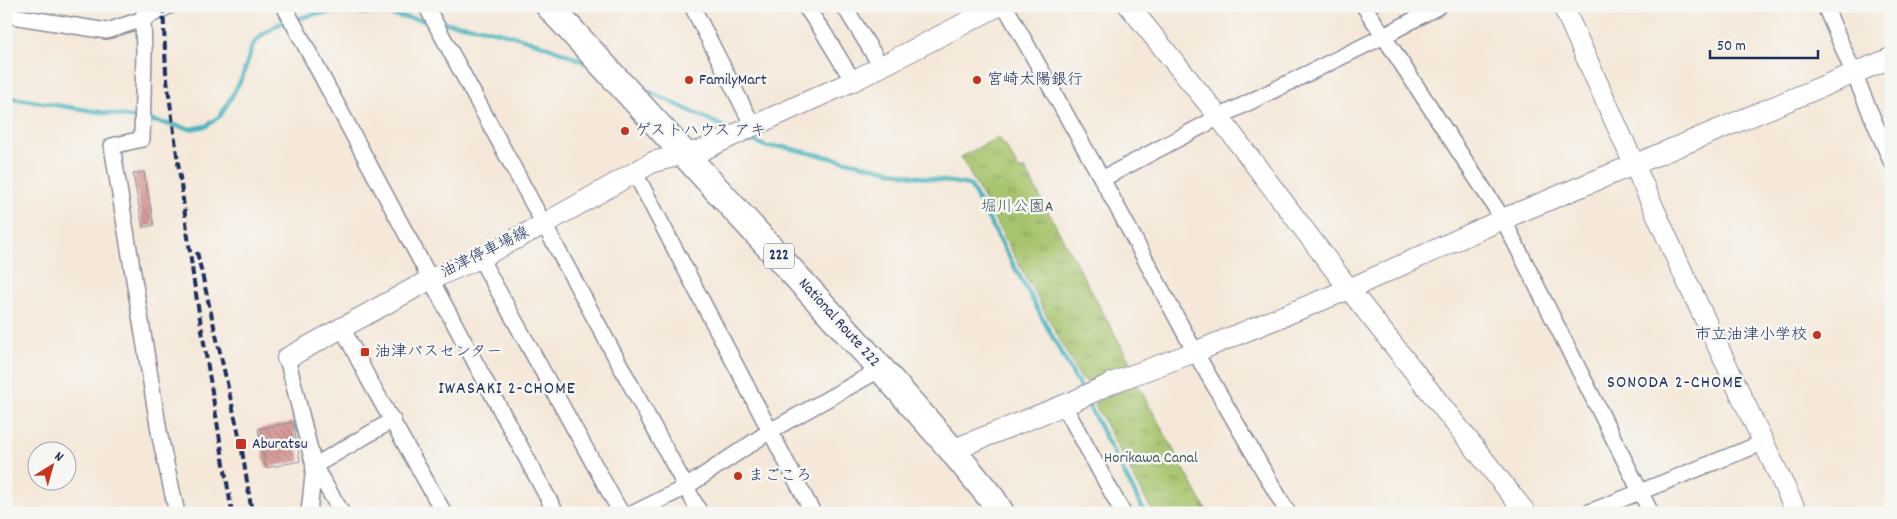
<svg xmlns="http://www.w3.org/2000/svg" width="1897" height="519" font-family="Dekko,'Klee One',sans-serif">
<defs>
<pattern id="grass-tufts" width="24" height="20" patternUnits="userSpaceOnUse" patternTransform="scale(1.25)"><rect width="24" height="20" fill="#a6c46c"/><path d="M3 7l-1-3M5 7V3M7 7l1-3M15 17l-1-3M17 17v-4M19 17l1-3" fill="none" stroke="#86a05c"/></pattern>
<pattern id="building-back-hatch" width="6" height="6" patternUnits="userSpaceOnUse" patternTransform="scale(1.25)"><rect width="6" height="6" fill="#d79894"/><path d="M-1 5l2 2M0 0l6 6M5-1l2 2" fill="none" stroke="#ae7c7c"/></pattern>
</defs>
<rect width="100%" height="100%" fill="#f6f6f2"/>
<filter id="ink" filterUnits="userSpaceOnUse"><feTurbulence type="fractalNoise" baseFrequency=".02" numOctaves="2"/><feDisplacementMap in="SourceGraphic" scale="10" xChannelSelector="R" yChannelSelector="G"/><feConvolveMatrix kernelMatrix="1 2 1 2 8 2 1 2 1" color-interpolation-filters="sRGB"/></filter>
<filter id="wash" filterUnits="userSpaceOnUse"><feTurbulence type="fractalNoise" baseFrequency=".0096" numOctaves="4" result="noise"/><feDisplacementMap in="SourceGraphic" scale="20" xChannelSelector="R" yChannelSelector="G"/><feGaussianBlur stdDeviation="1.12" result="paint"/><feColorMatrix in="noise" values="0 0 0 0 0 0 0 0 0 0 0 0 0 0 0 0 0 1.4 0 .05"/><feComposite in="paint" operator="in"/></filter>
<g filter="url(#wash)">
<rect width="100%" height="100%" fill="#f5e8d8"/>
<!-- grass -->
<g fill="url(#grass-tufts)" stroke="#607a65">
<polygon points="998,137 1005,145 1019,169 1025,169 1132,366 1088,382 1081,379 961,157"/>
<polygon points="1137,383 1208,513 1153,513 1094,403"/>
</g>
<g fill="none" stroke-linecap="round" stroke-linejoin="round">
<!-- stream -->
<g stroke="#47b6c1" stroke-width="4.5">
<path d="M438 22C489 27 540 41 586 63"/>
<polyline points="639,87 731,130"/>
<polyline points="6,97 149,120 191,129 206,126 220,116 228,103 242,78 253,44 262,35 279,24 315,14 337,12 383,14 430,21"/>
<polyline points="745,137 767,147 783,147 913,176 970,185 1082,391"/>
<polyline points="1086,400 1145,513"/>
</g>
</g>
<g id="blocks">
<!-- building -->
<g fill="url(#building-back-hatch)">
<polygon points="144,172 154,225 143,228 133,174"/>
<polygon points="293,422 300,461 266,468 258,429"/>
</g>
</g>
</g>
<g filter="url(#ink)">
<use href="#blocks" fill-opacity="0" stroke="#888c9b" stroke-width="1"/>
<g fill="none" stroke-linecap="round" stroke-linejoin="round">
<defs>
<g id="street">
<polyline points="145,6 143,19 144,52 142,139 112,146 160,437 177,513"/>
<polyline points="284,6 556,513"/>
<polyline points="426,6 700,513"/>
<polyline points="692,6 753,126"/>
<polyline points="805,6 822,30 853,81"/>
<polyline points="844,6 881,66"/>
<polyline points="1005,6 1102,179 1195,352 1288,513"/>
<polyline points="1364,6 1503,219 1651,513"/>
<polyline points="1825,6 1891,161"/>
<polyline points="6,15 107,31 143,19 169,6"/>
<polyline points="635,173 813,513"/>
<polyline points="1102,179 1219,117 1384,36 1439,6"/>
<polyline points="480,258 621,513"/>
<polyline points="342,327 369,380 444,513"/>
<polyline points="287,358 314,466 342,513"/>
<polyline points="1063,404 1123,513"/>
<polyline points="314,466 393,420"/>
<polyline points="309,513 314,466"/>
<polyline points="634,513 686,487 770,431 881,369"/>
<polyline points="1587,513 1765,442"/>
</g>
<g id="secondary">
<polyline points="1129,6 1219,117 1349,289 1526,513"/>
<polyline points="1563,6 1682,271 1797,513"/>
<polyline points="287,358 431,279 480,258 544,224 653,162 705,149 753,126 853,81 998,6"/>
<polyline points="952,450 1074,401 1114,382 1195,352 1349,289 1503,219 1891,58"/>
</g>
<polyline id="highway" points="549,6 881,369 952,450 993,500 1001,513"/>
</defs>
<!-- street casing -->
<use href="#street" stroke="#888c9b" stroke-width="18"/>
<!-- secondary casing -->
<use href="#secondary" stroke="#888c9b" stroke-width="22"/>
<!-- highway casing -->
<use href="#highway" stroke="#888c9b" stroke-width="29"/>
<!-- street -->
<use href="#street" stroke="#fff" stroke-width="15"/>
<!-- secondary -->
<use href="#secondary" stroke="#fff" stroke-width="20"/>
<!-- highway -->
<use href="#highway" stroke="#fff" stroke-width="26"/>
<!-- rail -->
<g stroke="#1b2f5e" stroke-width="4" stroke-dasharray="8 4" stroke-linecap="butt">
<polyline points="163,6 166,72 194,282 232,513"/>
<polyline points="197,252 241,444 252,513"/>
</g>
</g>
</g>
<!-- markers -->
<g fill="#c8321e" stroke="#f6f6f2" stroke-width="2">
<circle cx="689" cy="80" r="5"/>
<circle cx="977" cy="80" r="5"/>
<circle cx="625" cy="131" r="5"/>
<circle cx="1817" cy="335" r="5"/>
<rect x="360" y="347" width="10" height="10" rx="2.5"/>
<rect x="235" y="438" width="12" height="12" rx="2.5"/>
<circle cx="738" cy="476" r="5"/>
</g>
<g text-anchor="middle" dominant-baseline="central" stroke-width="5" stroke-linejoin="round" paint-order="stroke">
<!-- shield labels -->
<rect fill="#f6f6f2" stroke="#5d6b8a" stroke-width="1" x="764" y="243.5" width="30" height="25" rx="4"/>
<g font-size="15" font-weight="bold" fill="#1b2f5e">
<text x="779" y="256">222</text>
</g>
<!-- poi labels -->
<g font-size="16" fill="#1b2f5e" stroke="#f6f6f2" text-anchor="start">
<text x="699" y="80">FamilyMart</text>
<text x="987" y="80">宮崎太陽銀行</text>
<text x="635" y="131">ゲストハウス アキ</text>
<text x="1807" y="335" text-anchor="end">市立油津小学校</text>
<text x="375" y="352">油津バスセンター</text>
<text x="252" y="444">Aburatsu</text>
<text x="748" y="476">まごころ</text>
</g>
<!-- park labels -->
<g font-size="16" fill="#455c62" stroke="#f6f6f2">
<text x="1017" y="207">堀川公園A</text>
<text x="1151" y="458">Horikawa Canal</text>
</g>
<!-- street labels -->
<g font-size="16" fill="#1b2f5e" stroke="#f6f6f2">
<text transform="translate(485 253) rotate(-26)">油津停車場線</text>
<text transform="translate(839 323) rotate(48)">National Route 222</text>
</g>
<!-- neighbourhood labels -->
<g font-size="18" letter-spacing="1" fill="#1b2f5e" stroke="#f6f6f2">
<text x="1675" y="383">SONODA 2-CHOME</text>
<text x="507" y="389">IWASAKI 2-CHOME</text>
</g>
</g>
<!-- margin -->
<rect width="1897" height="519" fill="none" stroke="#f6f6f2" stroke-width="25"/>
<!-- north arrow -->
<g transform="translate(52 466) rotate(37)"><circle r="24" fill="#f6f6f2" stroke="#9ea6b7"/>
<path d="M0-4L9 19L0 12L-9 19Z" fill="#c8321e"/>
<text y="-8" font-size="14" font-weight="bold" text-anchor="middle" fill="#1b2f5e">N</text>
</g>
<!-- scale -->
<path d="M1710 50v8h108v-8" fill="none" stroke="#1b2f5e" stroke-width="2.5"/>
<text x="1717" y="50" font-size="15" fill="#1b2f5e" stroke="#f6f6f2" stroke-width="4" paint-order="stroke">50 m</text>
</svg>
